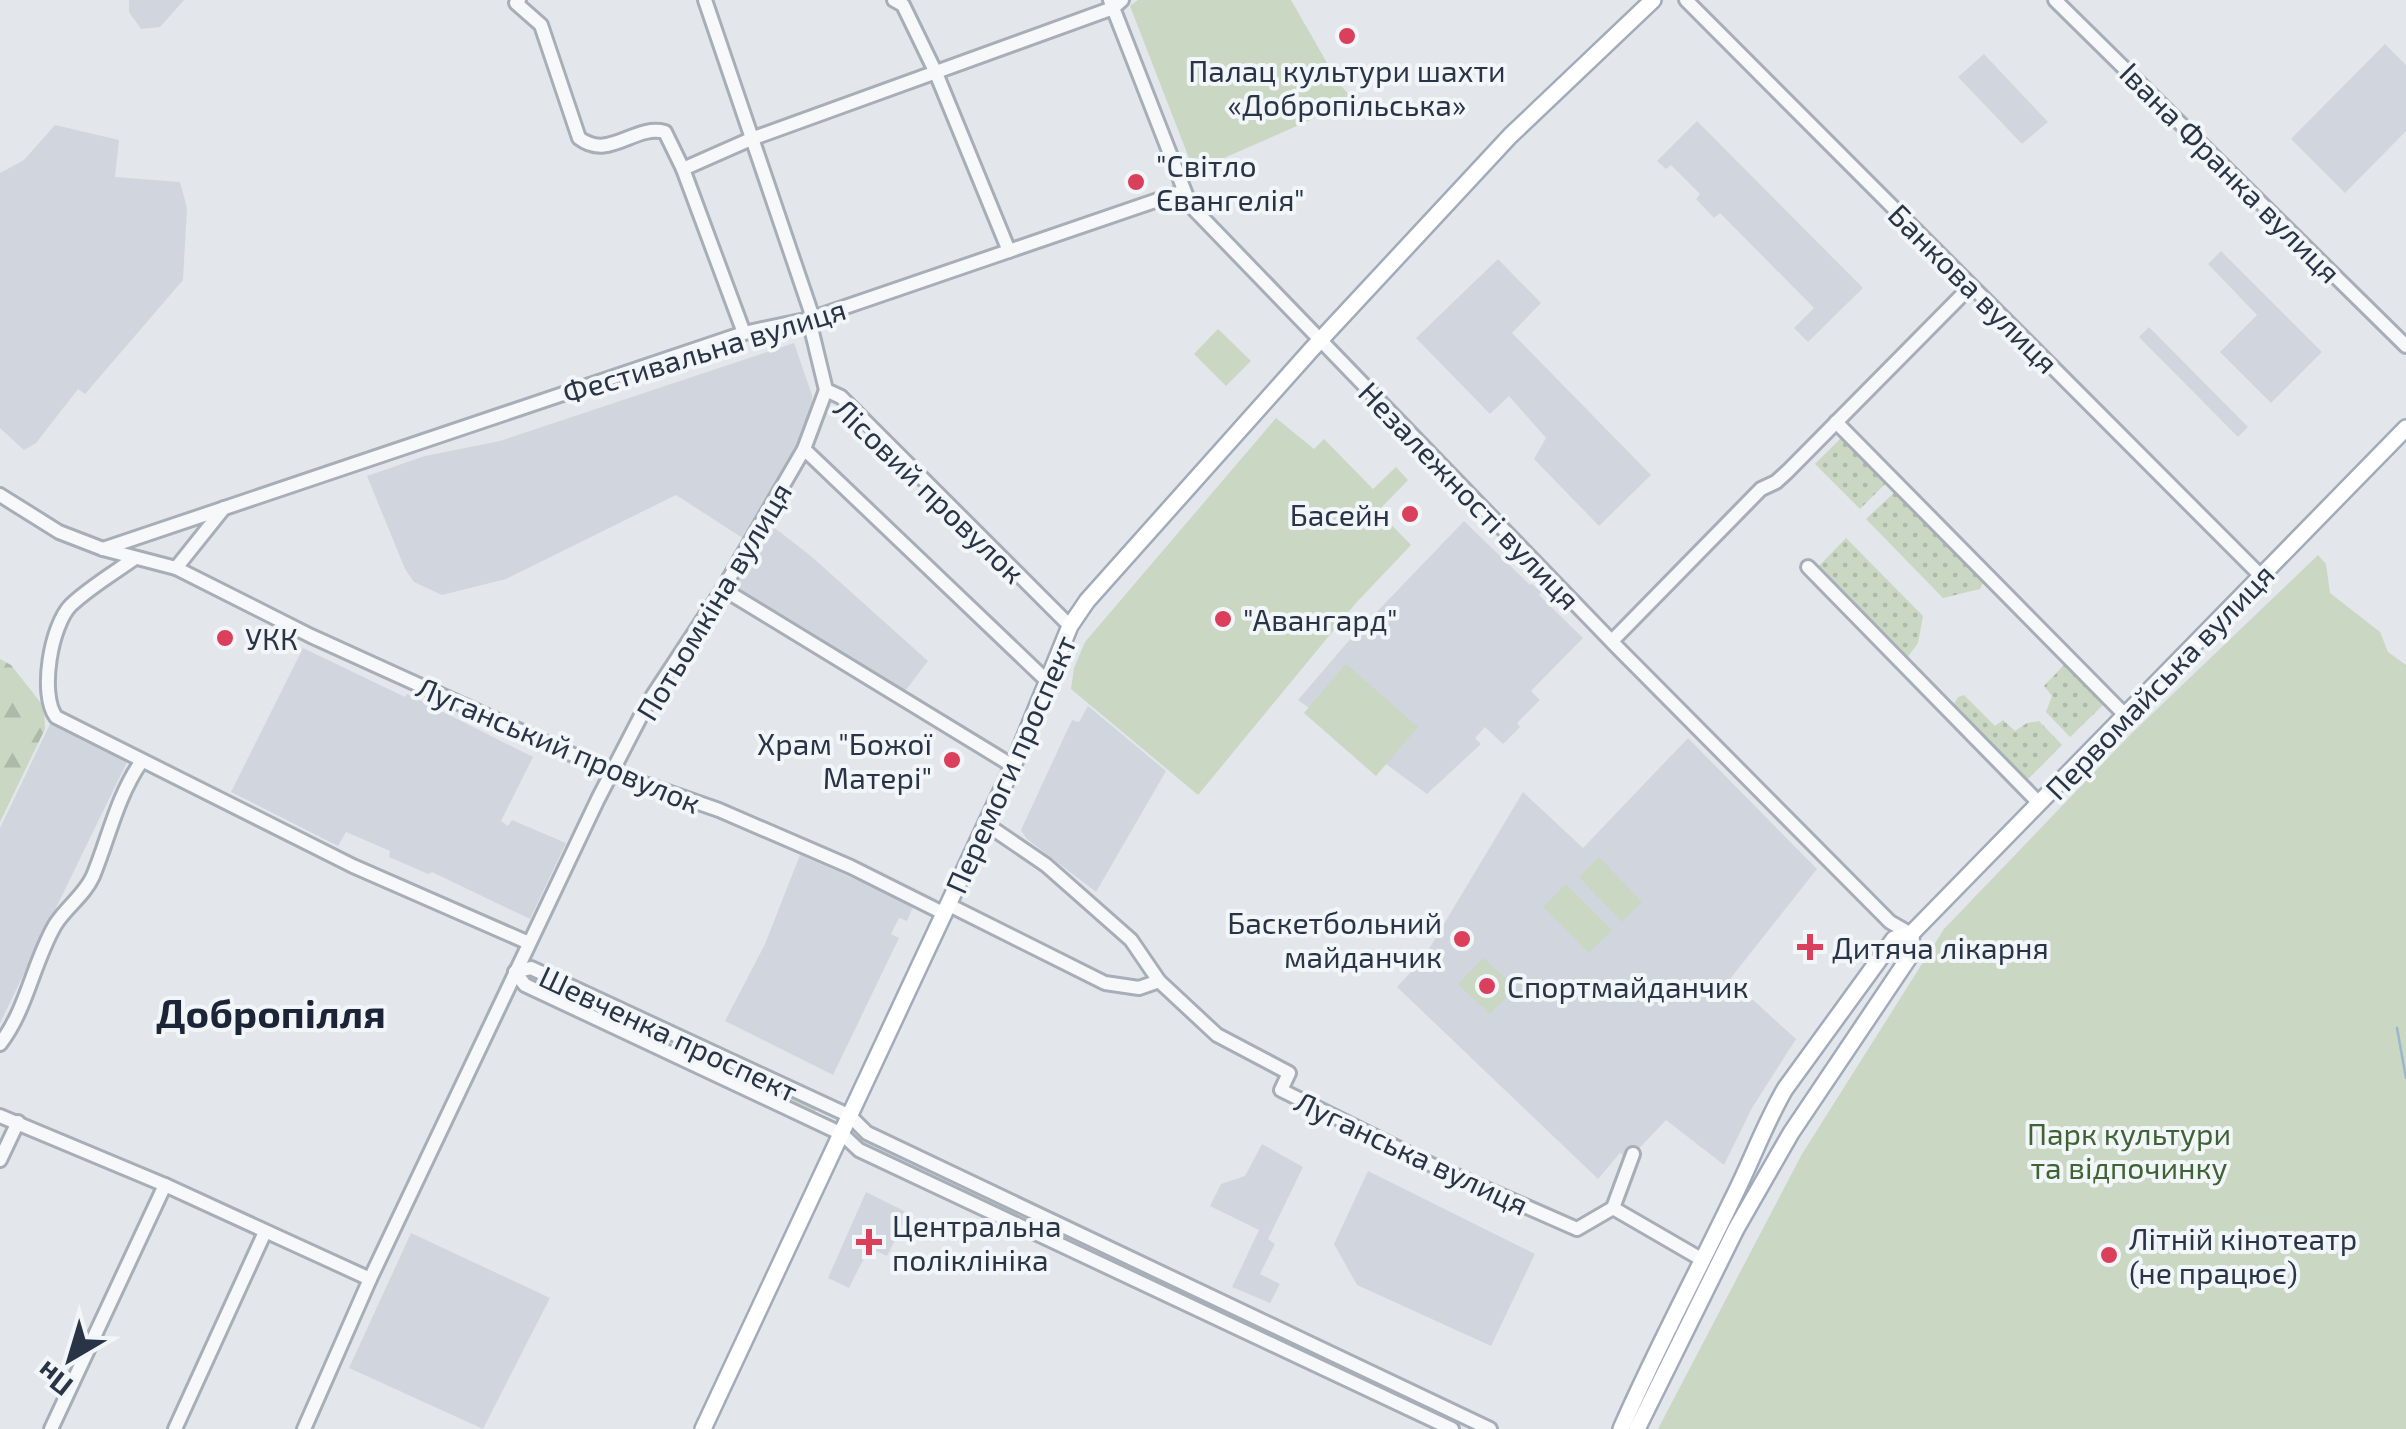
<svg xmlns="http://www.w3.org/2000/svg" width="2406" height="1429" font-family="'Exo 2',sans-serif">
<defs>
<pattern id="grass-dots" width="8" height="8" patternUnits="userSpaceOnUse" patternTransform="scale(2.5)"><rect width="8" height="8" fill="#c9d7c3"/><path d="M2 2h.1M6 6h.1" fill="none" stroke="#adb9a9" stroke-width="1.8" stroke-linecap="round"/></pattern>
<pattern id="forest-firs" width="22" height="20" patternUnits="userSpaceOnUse" patternTransform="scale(2.5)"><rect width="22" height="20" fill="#c9d7c3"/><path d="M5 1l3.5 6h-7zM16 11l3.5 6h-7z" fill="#adb9a9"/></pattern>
</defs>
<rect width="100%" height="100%" fill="#e3e7ec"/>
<!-- built -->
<g fill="#d1d6de">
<polygon points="129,0 184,0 160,27 141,29 129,12"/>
<polygon points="2385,44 2406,65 2406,131 2345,193 2291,139"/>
<polygon points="1984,54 2048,122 2022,144 1958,77"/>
<polygon points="1697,121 1863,288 1808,342 1794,328 1814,308 1720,213 1714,218 1696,199 1700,194 1671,165 1666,169 1657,161"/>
<polygon points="55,125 119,140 115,177 180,182 187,208 183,280 85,394 78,389 36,443 24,450 0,428 0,173 24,160"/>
<polygon points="2221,251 2322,352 2271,403 2220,352 2257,315 2208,264"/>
<polygon points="1498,259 1541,303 1512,333 1651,475 1599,526 1534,459 1546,438 1509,396 1490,414 1416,338"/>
<polygon points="2149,327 2248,427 2238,437 2139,337"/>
<polygon points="794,343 812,395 812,415 762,512 771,525 812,557 928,661 905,691 728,590 755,546 676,495 506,579 442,595 414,582 405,569 367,476 425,456 500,441"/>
<polygon points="1464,521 1530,585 1532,584 1541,592 1539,595 1583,638 1531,691 1540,700 1517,723 1520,727 1503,744 1485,727 1475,738 1481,744 1427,794 1298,700 1346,644"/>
<polygon points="303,648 405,697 407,694 533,757 501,821 508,826 512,820 566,843 530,919 432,872 428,874 389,857 390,851 346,832 338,846 231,792"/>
<polygon points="1088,706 1166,771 1096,892 1027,839 1021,830 1072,720 1079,722"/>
<polygon points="51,722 128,760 0,1023 0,828"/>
<polygon points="1688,738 1817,869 1730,979 1796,1039 1752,1108 1724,1165 1666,1120 1629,1159 1620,1153 1598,1179 1397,987 1423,959 1523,792 1583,848"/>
<polygon points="800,855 914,905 907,921 899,918 891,934 899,938 833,1075 725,1021 765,944"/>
<polygon points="1262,1144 1303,1167 1268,1239 1275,1244 1260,1274 1280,1284 1270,1303 1232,1287 1259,1230 1210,1206 1221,1184 1245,1176"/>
<polygon points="1368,1171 1535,1254 1491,1346 1357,1285 1334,1244"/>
<polygon points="866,1192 908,1213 887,1256 869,1248 849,1288 828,1278"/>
<polygon points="411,1233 550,1298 483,1429 349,1368"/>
</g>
<!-- grass -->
<g fill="url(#grass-dots)">
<polygon points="1843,436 1887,482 1860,509 1815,464"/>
<polygon points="1897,490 1985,579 1980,589 1943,598 1866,519"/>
<polygon points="1846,538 1923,616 1918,643 1907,658 1818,567"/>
<polygon points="2065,664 2103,705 2070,737 2046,712 2052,696 2044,686"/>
<polygon points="1964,695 1995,726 2003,720 2015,731 2027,723 2039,721 2062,745 2028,779 2024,778 1953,706 1958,697"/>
</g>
<!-- forest -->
<polygon fill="url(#forest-firs)" points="0,659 11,665 44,707 45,729 0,822"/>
<!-- green -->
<g fill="#c9d7c3">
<polygon points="1138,0 1291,0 1338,82 1354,101 1194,171 1130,6"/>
<polygon points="1218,329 1251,361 1226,386 1194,354"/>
<polygon points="1276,418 1314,449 1324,439 1373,489 1396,467 1408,480 1378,511 1411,545 1356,603 1198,795 1071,689 1074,668 1085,642"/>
<polygon points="2318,555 2326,564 2330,593 2380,632 2388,652 2406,665 2406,1429 1658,1429 1802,1154 1944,929 2130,735"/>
<polygon points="1346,664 1418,727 1376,776 1304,713"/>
<polygon points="1599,857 1642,902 1622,922 1579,877"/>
<polygon points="1566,884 1612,930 1589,953 1543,907"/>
<polygon points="1483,958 1515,987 1490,1014 1458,984"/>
<polygon points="677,1042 817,1108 814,1115 674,1049"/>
</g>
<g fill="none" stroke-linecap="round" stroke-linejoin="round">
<!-- stream -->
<polyline stroke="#9bb6cf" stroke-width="2.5" points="2397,1028 2406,1078"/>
<defs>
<g id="minor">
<path d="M519 0 516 3 541 25 579 138C609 161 634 124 665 132L683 169 744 333"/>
<polyline points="705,0 811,312 810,324 826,390 841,397 1070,626"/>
<polyline points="894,0 903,5 936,73 1009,251"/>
<polyline points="1110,0 1190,205 1618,648 1890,922 1911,934"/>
<polyline points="1686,0 2261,576"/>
<polyline points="2055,0 2406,346"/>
<polyline points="683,169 751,139 1113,8 1122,0"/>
<polyline points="1836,422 2125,715"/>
<polyline points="804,449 1047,681"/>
<polyline points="0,495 59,532 103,549 176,568 311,636 613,773 719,810 851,867 945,914"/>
<polyline points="103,549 744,333 810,319 1184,191"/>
<path d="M135 558C114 573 90 587 71 605 51 625 39 694 56 717L353 866 529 943"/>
<polyline points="1808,567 2039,803"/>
<polyline points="176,568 224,508"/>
<polyline points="723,589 1013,766"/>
<polyline points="1612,641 1761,489 1776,482 1788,471 1971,286"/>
<polyline points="986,824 1046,865 1131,940 1159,981 1217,1035 1289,1073 1281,1090 1436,1167 1577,1229 1613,1208 1701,1259"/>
<polyline points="949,905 1105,983 1139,988 1159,981"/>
<polyline points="515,972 531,968 850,1116 867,1133 1490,1429"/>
<polyline points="515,972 525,985 842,1134 859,1150 1452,1429"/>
<path d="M0 1044C27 1009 33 963 55 925 66 907 84 896 93 876 109 837 117 797 141 762"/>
<polyline points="0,1116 165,1185 370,1279"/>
<polyline points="0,1160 18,1122"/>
<polyline points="1613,1208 1633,1154"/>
<polyline points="51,1429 165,1185"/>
<polyline points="175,1429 265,1232"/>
<polyline points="304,1429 370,1279 598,799 646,706 723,589 804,449 826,390"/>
</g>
<g id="major">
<polyline points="703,1429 1013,766 1070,626 1087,601 1311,350 1510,136 1653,0"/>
<path d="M1621 1429C1655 1351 1695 1277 1732 1200 1751 1163 1764 1125 1785 1089L1894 939 1911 934 2406 428"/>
<polyline points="1637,1429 1736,1229 1791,1133 1912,953 1911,934"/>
</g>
</defs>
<!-- minor casing -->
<use href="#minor" stroke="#a7aeb7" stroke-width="18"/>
<!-- major casing -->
<use href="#major" stroke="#a1abb9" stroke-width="20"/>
<!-- minor -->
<use href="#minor" stroke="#f6f8fa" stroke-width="12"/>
<!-- major -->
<use href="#major" stroke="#fff" stroke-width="15"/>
</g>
<!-- markers -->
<g fill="#da3f5b" stroke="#f3f6f9" stroke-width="4">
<circle cx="1347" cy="36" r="10"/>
<circle cx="1136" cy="182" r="10"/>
<circle cx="1410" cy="514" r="10"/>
<circle cx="1223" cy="619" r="10"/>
<circle cx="225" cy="638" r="10"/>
<circle cx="952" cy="760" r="10"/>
<circle cx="1462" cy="939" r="10"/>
<path d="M1805 932h10v10h10v10h-10v10h-10v-10h-10v-10h10z"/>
<circle cx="1487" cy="986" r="10"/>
<path d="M864 1227h10v10h10v10h-10v10h-10v-10h-10v-10h10z"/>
<circle cx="2109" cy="1255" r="10"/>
</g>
<g text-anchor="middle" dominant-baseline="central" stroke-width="8" stroke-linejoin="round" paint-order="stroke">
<!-- poi labels -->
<g font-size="30" fill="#293546" stroke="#f3f6f9" text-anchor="start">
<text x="1347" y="70" text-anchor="middle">Палац культури шахти<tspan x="1347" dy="34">«Добропільська»</tspan></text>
<text x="1156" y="165">"Світло<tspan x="1156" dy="34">Євангелія"</tspan></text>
<text x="1390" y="514" text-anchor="end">Басейн</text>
<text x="1243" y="619">"Авангард"</text>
<text x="245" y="638">УКК</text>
<text x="932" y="743" text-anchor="end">Храм "Божої<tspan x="932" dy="34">Матері"</tspan></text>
<text x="1442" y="922" text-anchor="end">Баскетбольний<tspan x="1442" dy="34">майданчик</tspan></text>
<text x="1832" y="947">Дитяча лікарня</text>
<text x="1507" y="986">Спортмайданчик</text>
<text x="892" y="1225">Центральна<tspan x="892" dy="34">поліклініка</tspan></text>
<text x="2129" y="1238">Літній кінотеатр<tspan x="2129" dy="34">(не працює)</tspan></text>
</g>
<!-- street labels -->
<g font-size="30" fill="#293546" stroke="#f3f6f9">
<text transform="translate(2231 172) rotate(45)">Івана Франка вулиця</text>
<text transform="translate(1974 288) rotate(45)">Банкова вулиця</text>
<text transform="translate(704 350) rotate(-17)">Фестивальна вулиця</text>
<text transform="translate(930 490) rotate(44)">Лісовий провулок</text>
<text transform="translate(1470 495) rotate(46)">Незалежності вулиця</text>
<text transform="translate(713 601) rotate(-59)">Потьомкіна вулиця</text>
<text transform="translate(2159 681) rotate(-46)">Первомайська вулиця</text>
<text transform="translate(559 744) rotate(23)">Луганський провулок</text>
<text transform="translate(1010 764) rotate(-66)">Перемоги проспект</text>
<text transform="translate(669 1033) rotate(25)">Шевченка проспект</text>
<text transform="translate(1412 1152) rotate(25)">Луганська вулиця</text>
</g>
<!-- park labels -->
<g font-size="30" fill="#3f6335" stroke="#f3f6f9">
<text x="2129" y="1133">Парк культури<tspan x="2129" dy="34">та відпочинку</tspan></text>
</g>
<!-- district labels -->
<g font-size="40" font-weight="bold" fill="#1b2537" stroke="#f3f6f9">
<text x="271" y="1012">Добропілля</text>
</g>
</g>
<!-- north arrow -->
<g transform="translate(70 1359) rotate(218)" stroke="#f3f6f9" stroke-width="8" paint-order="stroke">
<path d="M0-8L18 38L0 25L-18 38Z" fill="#293546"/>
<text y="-15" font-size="28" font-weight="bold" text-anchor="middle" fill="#293546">Пн</text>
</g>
</svg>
